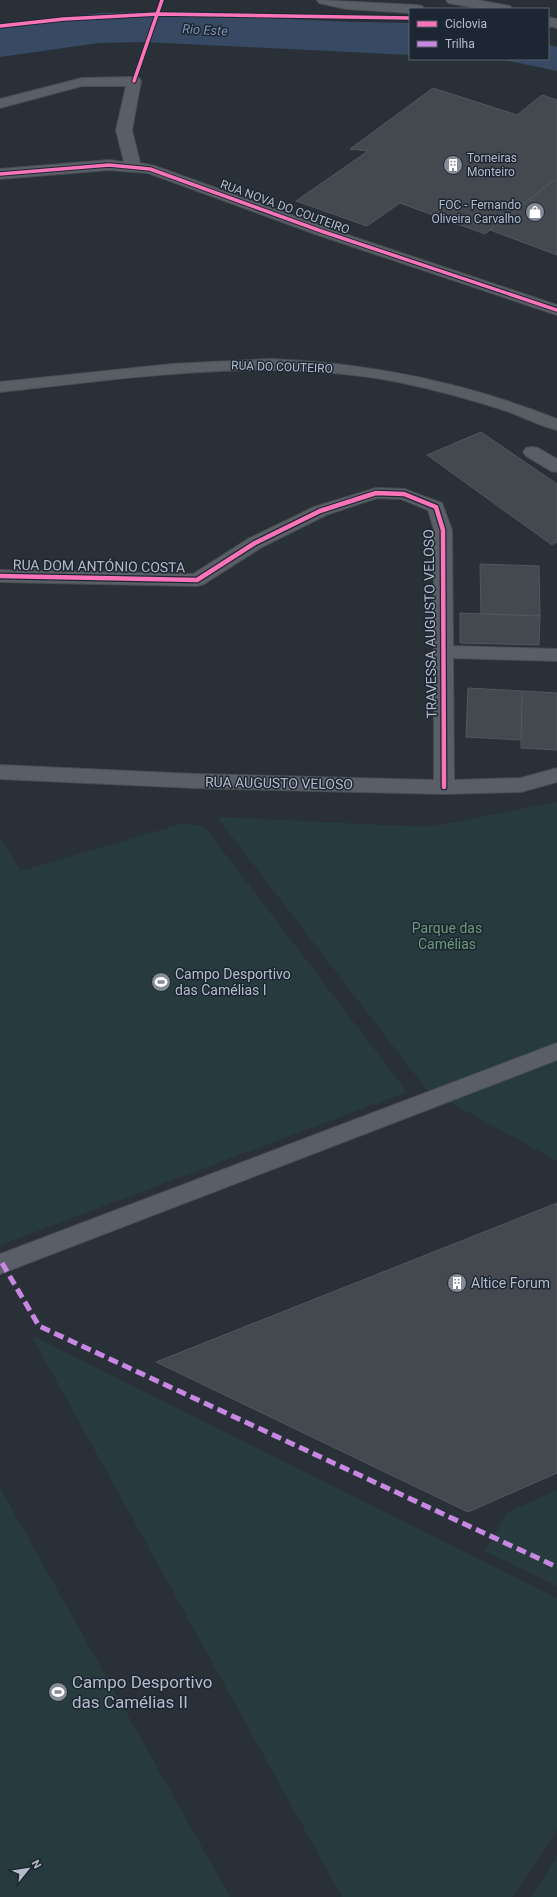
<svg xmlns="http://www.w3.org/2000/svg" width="557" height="1897" font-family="Roboto,sans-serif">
<rect width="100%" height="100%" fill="#2a3038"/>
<!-- green -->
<g fill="#273a3e">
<polygon points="557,802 557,1161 426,1089 217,817 429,827"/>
<polygon points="184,823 204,826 407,1092 0,1245 0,838 21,871"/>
<polygon points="31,1335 557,1598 557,1830 512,1897 342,1897"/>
<polygon points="0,1488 230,1897 0,1897"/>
<polygon points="557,1490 557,1586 485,1551 508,1512"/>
<polygon points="557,1856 557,1897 531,1897"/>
</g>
<!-- water -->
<g fill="#384963">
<polygon points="158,14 146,35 86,33 33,38 0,45 0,30"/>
<polygon points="157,18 410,23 410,48 155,34"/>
<polygon points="548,44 557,47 557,71 499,59 548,59"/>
</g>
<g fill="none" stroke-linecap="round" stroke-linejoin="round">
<!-- river -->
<polygon fill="#384963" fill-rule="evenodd" points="145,12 410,25 410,55 145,42 99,43 0,57 0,27 99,13"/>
</g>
<!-- building -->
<g fill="#444950" stroke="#52575f">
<polygon points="433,88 517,115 542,95 557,100 557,178 485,234 400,203 367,226 296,201 368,151 350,149"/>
<polygon points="557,178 557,255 490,230 535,195"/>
<polygon points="481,432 557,484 557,542 552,545 427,455"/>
<polygon points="480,564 539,566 540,616 481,614"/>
<polygon points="460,613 540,616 539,645 460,643"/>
<polygon points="468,688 522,691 522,740 466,737"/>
<polygon points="522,691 557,693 557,750 521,748"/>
<polygon points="557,1203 557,1473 468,1512 156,1362"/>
</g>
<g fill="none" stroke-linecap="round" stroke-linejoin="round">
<defs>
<polygon id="lane" points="557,1043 557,1060 0,1274 0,1254"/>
<g id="street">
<polygon points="317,0 417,5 422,6 424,9 410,9 410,13 346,9 319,3"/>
<polygon points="446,0 477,0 510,6 512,9 481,9 448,3"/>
<polygon points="548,17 557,19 557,28 548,26"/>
<polygon points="134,77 139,78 141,81 132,130 140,163 155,166 327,228 557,305 557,315 315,234 148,173 109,170 0,179 0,169 109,160 124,162 116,130 126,86 82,86 0,108 0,99 82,78"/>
<polygon points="532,447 538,448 557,459 557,472 551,471 526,456 523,452 526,448"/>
<polygon points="376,488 404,489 442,503 452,530 453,646 557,649 557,661 453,658 454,780 521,778 557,768 557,782 521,792 444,794 195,788 0,779 0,765 195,774 434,780 434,530 428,510 401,499 377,498 326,515 262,547 204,584 197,586 0,582 0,570 193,574 248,539 314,507"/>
</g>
<path id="secondary" d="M270 359C369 363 464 382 557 419V430C541 426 527 419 512 413 474 400 436 390 398 382 266 356 132 378 0 392V382L172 364Z"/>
</defs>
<!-- lane casing -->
<use href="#lane" stroke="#484c53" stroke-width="2"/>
<!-- street casing -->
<use href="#street" stroke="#484c53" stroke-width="2"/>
<!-- secondary casing -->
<use href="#secondary" stroke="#484c53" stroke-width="2"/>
<!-- lane -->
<use href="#lane" fill="#5a5e66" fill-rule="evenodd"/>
<!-- street -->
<use href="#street" fill="#5a5e66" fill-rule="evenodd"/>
<!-- secondary -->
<use href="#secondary" fill="#595d64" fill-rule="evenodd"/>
<!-- quiet -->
<polyline stroke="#c787e3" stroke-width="5" stroke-dasharray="10 5" stroke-linecap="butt" points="2,1263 39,1326 557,1567"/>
<defs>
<g id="cycleway-far1">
<polyline points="0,26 64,19 158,14 410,18"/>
<polyline points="134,81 162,0"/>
<polyline points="0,174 109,165 150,169 321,231 557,310"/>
</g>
<polyline id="cycleway" points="0,576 197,580 255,543 320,511 376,493 404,494 436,507 443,530 444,787"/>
</defs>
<!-- cycleway-far1 casing -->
<use href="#cycleway-far1" stroke="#1d2633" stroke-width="5.5"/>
<!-- cycleway casing -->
<use href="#cycleway" stroke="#1d2633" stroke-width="7"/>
<!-- cycleway-far1 -->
<use href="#cycleway-far1" stroke="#fb73b8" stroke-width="3.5"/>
<!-- cycleway -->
<use href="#cycleway" stroke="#fb73b8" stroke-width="4.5"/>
</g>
<!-- icons -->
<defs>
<symbol id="building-disc" viewBox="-11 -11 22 22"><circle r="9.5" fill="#848b96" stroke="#1d2633"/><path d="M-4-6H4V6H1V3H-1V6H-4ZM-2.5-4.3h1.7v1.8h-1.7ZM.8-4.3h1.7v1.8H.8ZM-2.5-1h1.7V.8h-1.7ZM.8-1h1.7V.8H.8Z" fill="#fff"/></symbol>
<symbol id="shop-disc" viewBox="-11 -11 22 22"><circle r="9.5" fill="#848b96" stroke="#1d2633"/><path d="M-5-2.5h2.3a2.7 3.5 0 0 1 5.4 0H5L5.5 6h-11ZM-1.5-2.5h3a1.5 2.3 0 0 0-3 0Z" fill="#fff"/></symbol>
<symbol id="stadium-disc" viewBox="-11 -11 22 22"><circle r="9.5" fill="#848b96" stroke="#1d2633"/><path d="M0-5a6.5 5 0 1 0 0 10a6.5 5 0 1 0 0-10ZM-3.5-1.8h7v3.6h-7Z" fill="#fff"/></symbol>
</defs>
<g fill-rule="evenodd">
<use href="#building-disc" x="442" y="154" width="22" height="22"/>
<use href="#shop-disc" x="524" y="201" width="22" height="22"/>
<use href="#stadium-disc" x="150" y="971" width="22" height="22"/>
<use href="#building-disc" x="446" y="1272" width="22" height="22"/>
<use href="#stadium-disc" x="47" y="1681" width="22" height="22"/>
</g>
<g text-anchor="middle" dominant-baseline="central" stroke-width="3" stroke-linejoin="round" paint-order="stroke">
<!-- far-poi labels -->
<g font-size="12" fill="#b4bcc9" stroke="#1d2633" text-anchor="start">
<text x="467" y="158">Torneiras<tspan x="467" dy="14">Monteiro</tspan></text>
<text x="521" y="205" text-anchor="end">FOC - Fernando<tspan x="521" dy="14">Oliveira Carvalho</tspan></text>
</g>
<!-- far-street labels -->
<g font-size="12" fill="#b4bcc9" stroke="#1d2633">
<text transform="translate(285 207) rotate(20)">RUA NOVA DO COUTEIRO</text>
<text transform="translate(282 367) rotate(2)">RUA DO COUTEIRO</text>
</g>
<!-- far-water labels -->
<g font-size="13" font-style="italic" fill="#7c92b1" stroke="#1d2633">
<text transform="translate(205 30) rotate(3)">Rio Este</text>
</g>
<!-- street labels -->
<g font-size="14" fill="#b4bcc9" stroke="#1d2633">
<text transform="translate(99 566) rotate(1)">RUA DOM ANTÓNIO COSTA</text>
<text transform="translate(430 624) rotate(-91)">TRAVESSA AUGUSTO VELOSO</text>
<text transform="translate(279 783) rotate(1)">RUA AUGUSTO VELOSO</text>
</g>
<!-- park labels -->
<g font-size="14" fill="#6b9a76" stroke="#1d2633">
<text x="447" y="928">Parque das<tspan x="447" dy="16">Camélias</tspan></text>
</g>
<!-- poi labels -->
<g font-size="14" fill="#b4bcc9" stroke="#1d2633" text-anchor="start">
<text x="175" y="974">Campo Desportivo<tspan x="175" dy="16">das Camélias I</tspan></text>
<text x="471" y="1283">Altice Forum</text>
</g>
<!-- near-poi labels -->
<g font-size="17" fill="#b4bcc9" stroke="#1d2633" text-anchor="start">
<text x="72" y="1682">Campo Desportivo<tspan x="72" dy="20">das Camélias II</tspan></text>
</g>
</g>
<!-- legend -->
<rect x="409" y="8" width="140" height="52" fill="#1d2633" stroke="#59626f"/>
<rect x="417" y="21" width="20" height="6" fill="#fb73b8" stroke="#59626f"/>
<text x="445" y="28" font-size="12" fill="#b4bcc9">Ciclovia</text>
<rect x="417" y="41" width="20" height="6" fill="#c787e3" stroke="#59626f"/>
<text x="445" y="48" font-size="12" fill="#b4bcc9">Trilha</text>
<!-- north arrow -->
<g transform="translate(28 1869) rotate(60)" stroke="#1d2633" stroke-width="3" paint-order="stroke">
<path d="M0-3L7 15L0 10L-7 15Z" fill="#b4bcc9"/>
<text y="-6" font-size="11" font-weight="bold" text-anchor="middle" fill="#b4bcc9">N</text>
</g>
</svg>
